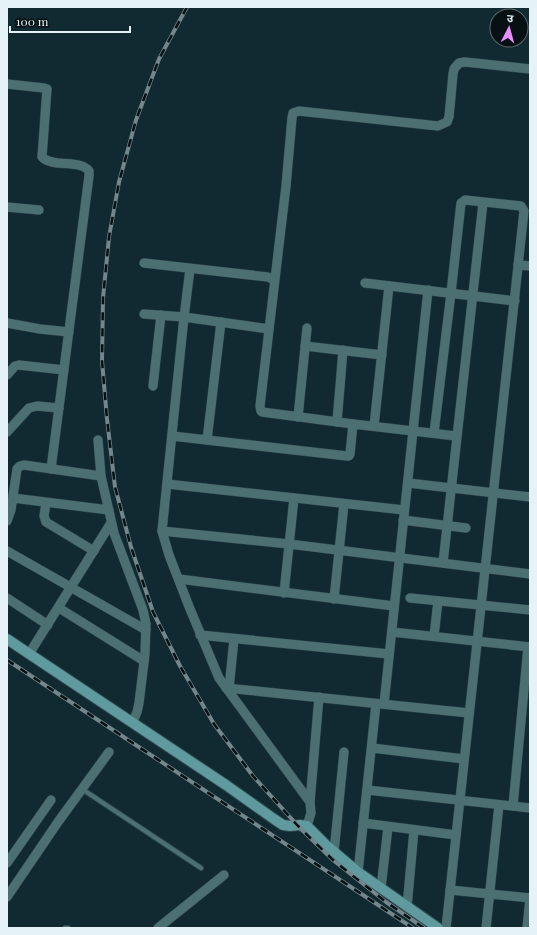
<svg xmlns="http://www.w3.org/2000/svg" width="537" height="935" font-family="'Playfair Display','Noto Sans Devanagari',serif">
<rect width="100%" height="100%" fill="#112a31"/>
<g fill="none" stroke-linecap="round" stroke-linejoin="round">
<defs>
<g id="lane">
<polyline points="82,789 201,868"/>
<polyline points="65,928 68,928"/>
</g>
<g id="street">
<path d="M7 84 44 88 47 89 42 157C52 168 80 159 89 171V176L51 469"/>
<polyline points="7,207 39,210"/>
<polyline points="144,263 268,277 274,280"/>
<polyline points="518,265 530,266"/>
<polyline points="190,269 184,317 162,531 169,555 190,609 219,678 310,802 311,813 307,826"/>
<polyline points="365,283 515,301"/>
<polyline points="144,314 184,317 269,329"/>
<polyline points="7,323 40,329 69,332"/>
<polyline points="305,346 382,355"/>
<polyline points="7,375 15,366 19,365 64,370"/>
<polyline points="153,386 161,315"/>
<polyline points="298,417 307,328"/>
<polyline points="337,422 343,350"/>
<polyline points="374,426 389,286"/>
<polyline points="7,432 29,408 37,406 59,408"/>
<polyline points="434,433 451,293 461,203 465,200 521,206 524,211 446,928"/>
<polyline points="172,436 347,456 349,456 350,454 353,424"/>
<polyline points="456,436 353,424 262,412 261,411 260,406 286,186 292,118 293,113 299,111 438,126 447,122 449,117 453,74 454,69 459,63 465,62 530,69"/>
<polyline points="98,440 101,476 114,533 143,610 146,624 145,654 139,703 137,712 134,719 131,722"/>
<polyline points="207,440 221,322"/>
<polyline points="408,483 530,497"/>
<polyline points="167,484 404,510"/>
<polyline points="13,498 109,510"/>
<polyline points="46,503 44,516 46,522 94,551"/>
<polyline points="403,520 466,528"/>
<polyline points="7,521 11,510 17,469 20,466 24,465 101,476"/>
<polyline points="162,531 289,544 530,574"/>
<polyline points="7,551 146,630"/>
<polyline points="443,563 483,203"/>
<polyline points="179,579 394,606"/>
<polyline points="284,593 294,498"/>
<polyline points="7,598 48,625"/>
<polyline points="410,598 530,610"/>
<polyline points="334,599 344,504"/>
<polyline points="59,608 144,661"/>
<polyline points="392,632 530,647"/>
<polyline points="200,635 389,654"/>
<polyline points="434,636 438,601"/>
<polyline points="29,654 111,523"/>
<polyline points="226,688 469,713"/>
<polyline points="229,689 234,639"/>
<path d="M384 704C398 566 414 428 428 290"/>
<polyline points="372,748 464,759"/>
<polyline points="367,790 530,808"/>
<polyline points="310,802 319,697"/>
<polyline points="513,806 528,647"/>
<polyline points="363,823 456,835"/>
<polyline points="334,852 344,752"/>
<polyline points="7,863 51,800"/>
<polyline points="358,872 376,704"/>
<polyline points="381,888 388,827"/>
<polyline points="450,890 530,898"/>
<polyline points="7,897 58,822 109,752"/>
<polyline points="407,907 414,830"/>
<polyline points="158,928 224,875"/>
<polyline points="486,928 499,805"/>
<polyline points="527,928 530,898"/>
</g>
<polyline id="secondary" points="7,639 226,785 274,819 283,825 290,826 300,825 307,826 326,845 358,872 438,928"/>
</defs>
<!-- lane casing -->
<use href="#lane" stroke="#2f464d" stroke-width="6"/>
<!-- street casing -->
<use href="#street" stroke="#2f464d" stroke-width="10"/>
<!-- secondary casing -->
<use href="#secondary" stroke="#2f464d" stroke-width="12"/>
<!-- lane -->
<use href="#lane" stroke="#4c7072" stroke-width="4.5"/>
<!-- street -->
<use href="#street" stroke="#4c7072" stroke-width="9"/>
<!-- secondary -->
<use href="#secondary" stroke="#5e9a9e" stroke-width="10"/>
<defs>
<g id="rail">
<polyline points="187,7 159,59 136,120 119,182 109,237 103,298 102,361 107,419 115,487 131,547 153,612 180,666 214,724 253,776 298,826 333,860 386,902 424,928"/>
<polyline points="7,660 413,928"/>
</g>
</defs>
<!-- rail casing -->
<use href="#rail" stroke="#72868c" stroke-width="4"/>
<!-- rail -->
<use href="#rail" stroke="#071114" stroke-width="2.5" stroke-dasharray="8" stroke-linecap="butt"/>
</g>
<!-- border -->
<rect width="537" height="935" fill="none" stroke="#e5f3f8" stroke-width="16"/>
<!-- north arrow -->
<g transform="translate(509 28) rotate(6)"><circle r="19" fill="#071114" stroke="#606b6f"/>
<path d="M0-3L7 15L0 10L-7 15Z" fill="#e98efe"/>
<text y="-6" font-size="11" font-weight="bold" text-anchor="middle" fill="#e5f3f8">उ</text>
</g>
<!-- scale -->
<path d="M10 26v6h120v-6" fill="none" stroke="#e5f3f8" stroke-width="2"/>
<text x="16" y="26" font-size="12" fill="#e5f3f8" stroke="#071114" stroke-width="3" paint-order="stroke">100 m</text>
</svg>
